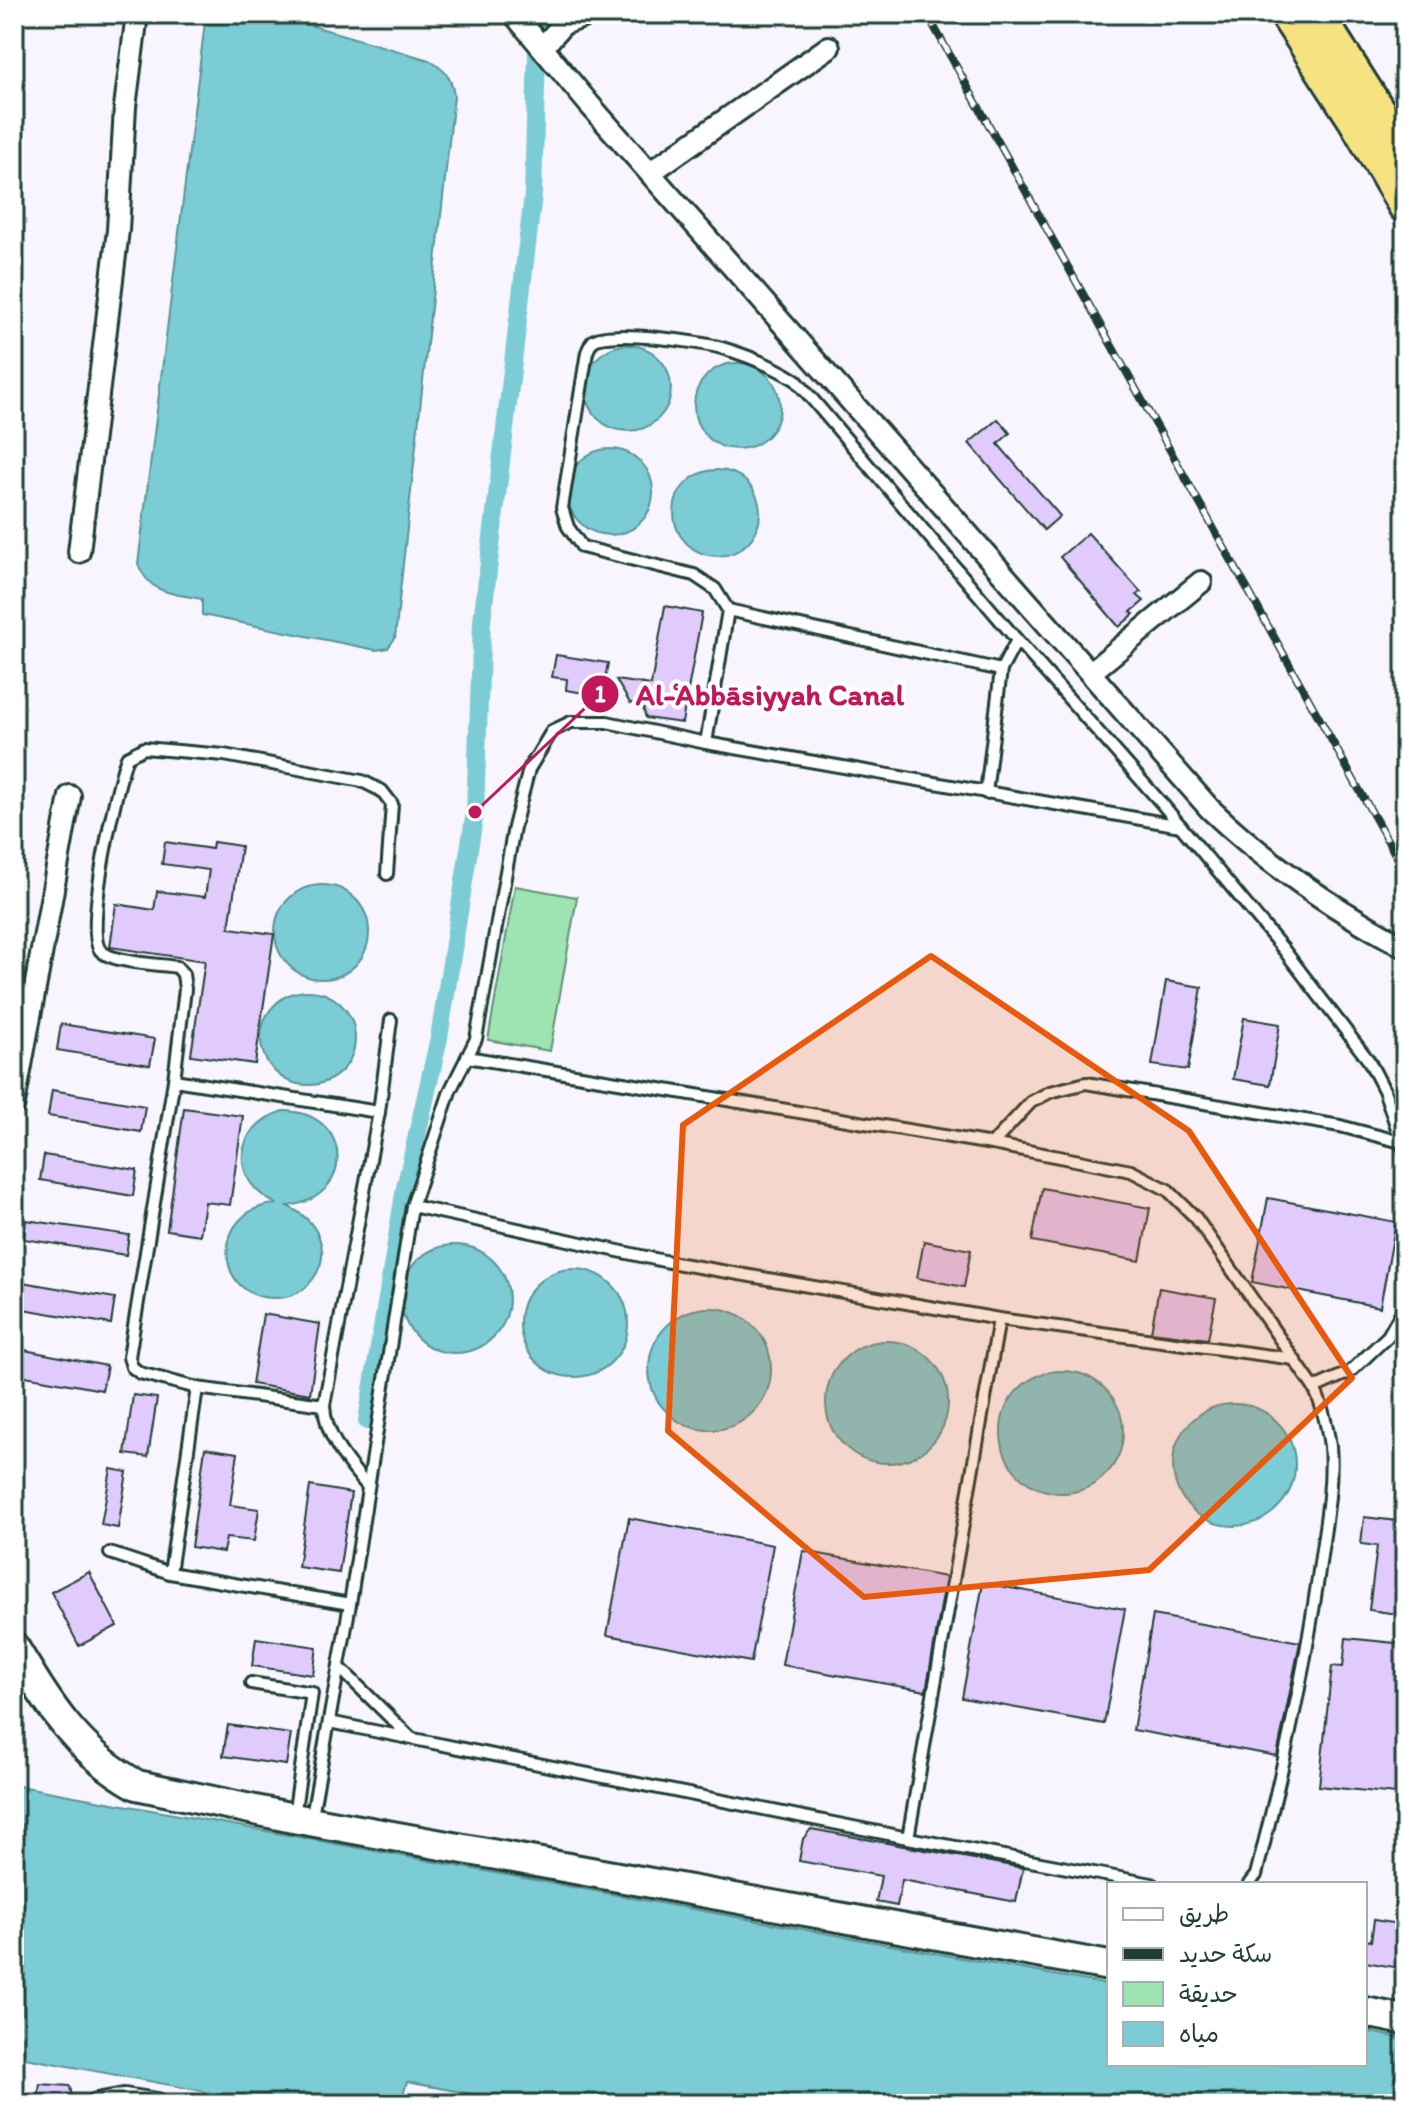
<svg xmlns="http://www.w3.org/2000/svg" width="1419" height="2118" font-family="Itim,'Playpen Sans Arabic',sans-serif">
<rect width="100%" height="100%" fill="#f9f5fe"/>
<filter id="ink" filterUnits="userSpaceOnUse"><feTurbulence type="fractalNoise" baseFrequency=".0125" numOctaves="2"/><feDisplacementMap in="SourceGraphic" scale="16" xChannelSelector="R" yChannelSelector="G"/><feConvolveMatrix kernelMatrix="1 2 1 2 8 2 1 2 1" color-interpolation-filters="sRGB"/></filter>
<g filter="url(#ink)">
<!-- green -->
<polygon fill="#9de4b2" stroke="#5e9073" stroke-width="2" points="515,886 577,897 550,1051 488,1040"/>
<!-- water -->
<g fill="#7cccd5" stroke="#579395" stroke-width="2">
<path d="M210 14H272L429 60C445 70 452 77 454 96L395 638 388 648 376 650 202 615V599C173 593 150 595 138 564L205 22Z"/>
<circle cx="628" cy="388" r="43"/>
<circle cx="737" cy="406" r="43"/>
<circle cx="610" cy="492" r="43"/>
<circle cx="717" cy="513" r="43"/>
<circle cx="322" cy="932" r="47"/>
<circle cx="308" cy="1038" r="47"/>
<path d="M283 1111C353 1111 357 1199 287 1206 316 1219 334 1250 313 1279 304 1291 291 1298 276 1298 212 1300 210 1207 277 1204 229 1182 232 1127 283 1111Z"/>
<circle cx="455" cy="1299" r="54"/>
<circle cx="574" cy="1323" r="54"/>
<circle cx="710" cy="1369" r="61"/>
<circle cx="887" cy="1402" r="61"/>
<circle cx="1062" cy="1432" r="61"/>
<circle cx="1234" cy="1465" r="61"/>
<polygon points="14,1785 1109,1985 1109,2064 1365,2064 1365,2031 1405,2039 1405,2104 525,2104 407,2082 400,2104 272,2104 14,2056"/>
</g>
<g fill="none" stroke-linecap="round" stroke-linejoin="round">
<!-- canal -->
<polyline stroke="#7cccd5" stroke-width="18" points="367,1421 405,1188 439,1038 475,812 482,621 533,195 538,14"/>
</g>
<!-- building -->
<g fill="#e1cbfc" stroke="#1f3d34" stroke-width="2">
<polygon points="998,419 1010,433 998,444 1060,516 1044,530 969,443"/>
<polygon points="1088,533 1141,592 1137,595 1144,601 1131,612 1134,614 1119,627 1060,557"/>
<polygon points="665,606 702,613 682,723 646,718 642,704 630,703 616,680 651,685"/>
<polygon points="556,655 608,663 602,696 566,690 567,679 552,677"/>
<polygon points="165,842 212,849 213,842 241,846 229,928 274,934 255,1064 191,1055 205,961 110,947 116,904 154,910 157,891 205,897 209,870 162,864"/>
<polygon points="1166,981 1202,987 1188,1070 1152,1065"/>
<polygon points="1244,1018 1280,1024 1270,1085 1233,1079"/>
<polygon points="61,1024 155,1039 150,1065 57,1050"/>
<polygon points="52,1090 145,1106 141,1132 48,1116"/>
<polygon points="184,1108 243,1116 230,1205 205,1202 200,1235 167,1230"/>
<polygon points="44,1155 137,1170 133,1196 40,1180"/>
<polygon points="1042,1188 1150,1208 1140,1261 1032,1241"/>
<polygon points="1268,1198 1396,1222 1380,1307 1252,1282"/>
<polygon points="26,1220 129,1235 126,1255 24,1239"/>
<polygon points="924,1241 971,1250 964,1287 917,1278"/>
<polygon points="22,1282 115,1298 111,1324 17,1308"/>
<polygon points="1159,1288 1216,1298 1208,1339 1151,1332"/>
<polygon points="263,1314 320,1324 310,1394 252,1384"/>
<polygon points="14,1348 107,1366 102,1390 14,1374"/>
<polygon points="133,1395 157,1398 148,1457 125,1454"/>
<polygon points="205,1448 238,1453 230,1505 259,1509 254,1541 226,1538 223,1552 191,1547"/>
<polygon points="111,1469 127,1472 118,1528 101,1525"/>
<polygon points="310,1486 351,1493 339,1573 298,1567"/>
<polygon points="1364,1517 1405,1522 1405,1615 1369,1610 1377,1546 1361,1544"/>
<polygon points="629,1518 773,1545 751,1662 607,1635"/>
<polygon points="803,1551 946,1577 926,1691 782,1665"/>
<polygon points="89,1572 117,1626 79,1646 51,1592"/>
<polygon points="983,1583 1125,1609 1104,1724 962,1698"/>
<polygon points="1153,1615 1300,1642 1277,1756 1133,1730"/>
<polygon points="256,1638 317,1647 313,1675 252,1666"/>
<polygon points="1346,1638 1405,1644 1405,1795 1319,1786 1332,1666 1343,1667"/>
<polygon points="228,1725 291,1734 286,1765 223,1756"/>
<polygon points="811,1829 1023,1868 1016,1902 902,1880 897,1906 876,1902 881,1876 799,1861 803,1839"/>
<polygon points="1374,1920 1405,1925 1405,1969 1365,1962 1365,1940 1371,1941"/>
<polygon points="40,2084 70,2086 73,2104 37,2104"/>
</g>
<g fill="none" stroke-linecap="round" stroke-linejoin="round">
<defs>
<g id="service">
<polyline points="728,610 1001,670"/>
<path d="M706 743 728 610 715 589 694 575 582 547 568 527 562 508 587 352C589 348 590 344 593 341 608 329 702 342 722 348 749 356 773 366 796 380L1017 640 1163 805 1284 950 1369 1061 1384 1090 1405 1152"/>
<polyline points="986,793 1001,670 1017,640"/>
<path d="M467 1057 992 1144 1131 1171 1168 1190 1196 1218 1314 1388C1323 1406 1327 1426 1330 1446 1333 1483 1326 1520 1321 1556 1307 1664 1283 1770 1256 1875L1249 1884"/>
<path d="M174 1080 379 1112 324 1405C325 1437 348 1463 368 1487"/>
<polyline points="379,1112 391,1020"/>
<polyline points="992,1144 1031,1102 1050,1092 1086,1083 1340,1126 1401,1142"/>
<polyline points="412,1206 664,1261 999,1319 1294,1359"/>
<polyline points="197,1388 324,1405"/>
<polyline points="1314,1388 1350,1372 1388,1336 1405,1306"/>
<polyline points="110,1553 170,1573"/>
<path d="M350 1604 170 1573 197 1388 140 1373 132 1367 129 1357 174 1080 185 989 183 974 177 967C159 964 111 963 100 950 84 929 117 784 127 757L144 748 224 755 362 781 382 791 392 804 387 874"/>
<polyline points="339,1667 411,1738"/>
<polyline points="251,1683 312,1693 294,1816"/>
<polyline points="329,1722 908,1838 1152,1884"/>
<polyline points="311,1821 350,1604 412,1206 450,1091 476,1039 514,827 529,769 552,731 571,722 607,722 706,743 1181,826"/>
<polyline points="908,1838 999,1319"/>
</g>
<g id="minor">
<path d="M514 14 589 104 1210 809C1267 863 1335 910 1405 947"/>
<polyline points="563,24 591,14"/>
<polyline points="543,47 563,24 566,14"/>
<polyline points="651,172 829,47"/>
<polyline points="79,552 118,230 125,107 137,14"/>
<polyline points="1091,672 1201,582"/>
<polyline points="14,1104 70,796"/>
<polyline points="97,2104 124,2099 157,2104"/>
</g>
<g id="secondary">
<path d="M14 1647C49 1705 76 1751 137 1785L293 1818 1109 1966"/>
<polyline points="1365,2012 1405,2020"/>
</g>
<g id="trunk">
<polyline points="1286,14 1355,120 1405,206"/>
<polyline points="1317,14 1405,153"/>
</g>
</defs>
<!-- service casing -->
<use href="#service" stroke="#1f3d34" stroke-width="16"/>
<!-- minor casing -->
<use href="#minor" stroke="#1f3d34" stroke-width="26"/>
<!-- secondary casing -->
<use href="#secondary" stroke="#1f3d34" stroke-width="34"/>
<!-- trunk casing -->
<use href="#trunk" stroke="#1f3d34" stroke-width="38"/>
<!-- service -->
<use href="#service" stroke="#fff" stroke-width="10"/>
<!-- minor -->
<use href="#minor" stroke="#fff" stroke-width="20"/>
<!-- secondary -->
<use href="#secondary" stroke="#fff" stroke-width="28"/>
<!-- trunk -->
<use href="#trunk" stroke="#f7e281" stroke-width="32"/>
<defs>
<polyline id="rail" points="927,14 1405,872"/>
</defs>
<!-- rail casing -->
<use href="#rail" stroke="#1f3d34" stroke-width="8"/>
<!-- rail -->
<use href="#rail" stroke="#fff" stroke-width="5" stroke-dasharray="15" stroke-linecap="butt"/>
</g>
</g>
<!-- marked area -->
<path fill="#e8590c" fill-opacity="0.2" stroke="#e8590c" stroke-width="6" stroke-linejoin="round" d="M931 956 1189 1131 1352 1378 1149 1570 864 1597 668 1431 683 1125Z"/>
<!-- callouts -->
<path fill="none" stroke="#c2185b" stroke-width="3" d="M475 812L600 694"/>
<g fill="#c2185b" stroke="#fff" stroke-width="3">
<circle cx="475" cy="812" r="8"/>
<circle cx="600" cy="694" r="20"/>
</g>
<g font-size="24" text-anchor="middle" font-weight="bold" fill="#fff">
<text x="600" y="702">1</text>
</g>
<g font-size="30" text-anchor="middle" font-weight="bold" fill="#c2185b" stroke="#fff" stroke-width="8" stroke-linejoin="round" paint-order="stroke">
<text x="770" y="705">Al-ʿAbbāsiyyah Canal</text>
</g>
<!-- margin -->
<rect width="1419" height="2118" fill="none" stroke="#fff" stroke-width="48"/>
<rect x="24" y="24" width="1371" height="2070" fill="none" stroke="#1f3d34" stroke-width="3" filter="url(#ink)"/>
<!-- legend -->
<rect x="1107" y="1882" width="260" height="184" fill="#ffffff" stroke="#a5b1ae" stroke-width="2"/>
<rect x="1123" y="1908" width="40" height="12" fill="#ffffff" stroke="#a5b1ae" stroke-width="2"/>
<text x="1179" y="1922" font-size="24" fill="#1f3d34">طريق</text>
<rect x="1123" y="1948" width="40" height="12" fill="#1f3d34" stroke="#a5b1ae" stroke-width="2"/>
<text x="1179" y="1962" font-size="24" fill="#1f3d34">سكة حديد</text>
<rect x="1123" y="1982" width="40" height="24" fill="#9de4b2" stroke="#a5b1ae" stroke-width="2"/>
<text x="1179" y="2002" font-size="24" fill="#1f3d34">حديقة</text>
<rect x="1123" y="2022" width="40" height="24" fill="#7cccd5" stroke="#a5b1ae" stroke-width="2"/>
<text x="1179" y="2042" font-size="24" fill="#1f3d34">مياه</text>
</svg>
